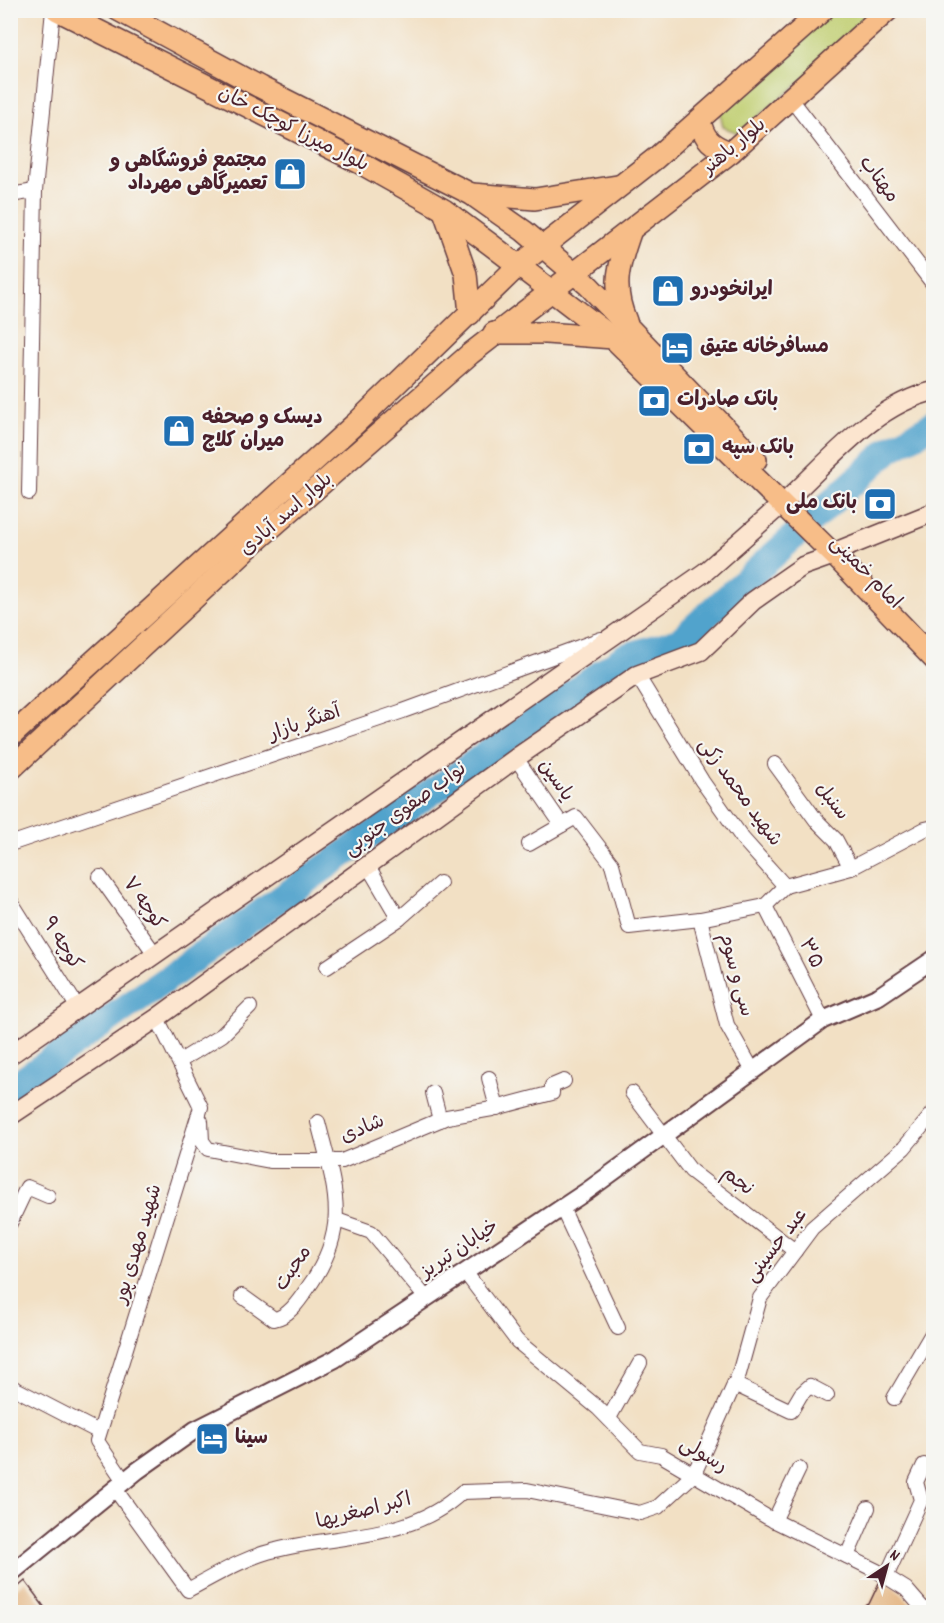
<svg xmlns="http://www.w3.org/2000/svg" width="944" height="1623" font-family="Dekko,'Playpen Sans Arabic',sans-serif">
<rect width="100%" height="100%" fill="#f6f6f2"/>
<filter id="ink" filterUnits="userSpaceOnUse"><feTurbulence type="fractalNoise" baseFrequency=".0167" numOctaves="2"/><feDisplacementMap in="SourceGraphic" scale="12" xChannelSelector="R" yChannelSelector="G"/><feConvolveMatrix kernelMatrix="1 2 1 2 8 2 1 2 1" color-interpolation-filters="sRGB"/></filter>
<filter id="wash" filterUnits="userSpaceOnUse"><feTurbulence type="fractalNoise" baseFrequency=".008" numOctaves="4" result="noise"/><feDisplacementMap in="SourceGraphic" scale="24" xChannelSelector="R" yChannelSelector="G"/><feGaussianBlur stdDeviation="1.35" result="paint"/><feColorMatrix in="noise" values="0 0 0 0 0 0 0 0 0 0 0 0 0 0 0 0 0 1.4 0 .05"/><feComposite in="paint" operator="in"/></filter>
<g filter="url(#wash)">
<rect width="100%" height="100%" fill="#f2e0c4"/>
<!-- green -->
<polygon fill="#c0ce70" stroke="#85764e" stroke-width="1.5" points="823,11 887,11 738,133 723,127 720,112"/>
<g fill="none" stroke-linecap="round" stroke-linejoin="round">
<!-- river -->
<polyline stroke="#51a3cc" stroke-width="27" points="10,1089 624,657 679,641 890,449 934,424"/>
</g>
<g id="blocks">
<!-- building -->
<g fill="#e3b27e">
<polygon points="25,1581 48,1612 10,1612 10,1594"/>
<polygon points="880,1581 896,1587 917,1612 855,1612 869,1604"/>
</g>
</g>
</g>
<g filter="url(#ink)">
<use href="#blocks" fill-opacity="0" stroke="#633c42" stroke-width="1.5"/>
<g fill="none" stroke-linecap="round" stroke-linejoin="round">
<defs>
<g id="minor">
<polyline points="799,10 814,19"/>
<polyline points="791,99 934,285"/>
<polyline points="10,195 35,191"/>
<polyline points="29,493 35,191 53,10"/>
<polyline points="637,675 702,781 743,839 785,886 851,868 925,829 934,827"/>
<polyline points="516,758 562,825"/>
<polyline points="775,764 816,820 836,840 851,868"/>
<polyline points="10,844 403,711 601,639"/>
<polyline points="529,844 576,817 612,864 629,927 700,919 765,906 785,886"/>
<polyline points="100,877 155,954"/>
<polyline points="10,900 78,1008"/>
<polyline points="765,906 823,1020"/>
<polyline points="399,919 440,883"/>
<polyline points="700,919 727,1025 753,1071"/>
<polyline points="327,967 399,919 368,866"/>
<polyline points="180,1061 222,1035 250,1007"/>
<polyline points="489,1078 497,1108"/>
<polyline points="433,1093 440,1120"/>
<polyline points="632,1093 691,1171 795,1251"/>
<polyline points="201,1121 202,1141 208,1149 270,1161 342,1161 447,1117 492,1109 552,1093 552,1086 564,1081"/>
<polyline points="562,1208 618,1328"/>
<polyline points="337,1220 371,1232 426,1298"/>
<polyline points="10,1223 27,1187 48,1196"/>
<polyline points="465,1272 517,1341 598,1408 640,1451 661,1455 767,1517 877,1571 906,1589 926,1612"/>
<path d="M242 1296 274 1319C288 1317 299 1301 307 1289 352 1228 335 1189 318 1122"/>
<polyline points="734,1384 791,1411 801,1394 810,1386 827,1395"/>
<polyline points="10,1386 99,1432"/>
<polyline points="894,1398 934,1330"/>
<polyline points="609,1418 640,1363"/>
<polyline points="124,1481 97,1441 201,1107 157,1018"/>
<path d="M115 1489 188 1590C216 1575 245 1557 276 1550 338 1534 412 1540 462 1492L527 1490 640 1513 658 1507 694 1474 739 1374 760 1298 812 1228 904 1148 934 1112"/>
<polyline points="774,1521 799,1469"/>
<polyline points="847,1556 868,1508"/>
<polyline points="886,1577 921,1500 916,1482 924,1465"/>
</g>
<polyline id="tertiary" points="10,1574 137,1471 195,1430 335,1359 587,1191 823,1020 879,996 934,959"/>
<g id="secondary">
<path d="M791 496C833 457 876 404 934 391"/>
<polyline points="842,549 934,512"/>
<polyline points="10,1055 705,572 782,504"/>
<polyline points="10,1116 157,1018 516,758 637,675 701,651 753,601 803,566 834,555"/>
</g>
<g id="primary">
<polyline points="57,10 362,164 444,210 490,244 613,338 834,555 934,659"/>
<polyline points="118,10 260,87 471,194 524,231 588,285 756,460"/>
<path d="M700 120C703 139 713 147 731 152"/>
<polyline points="472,194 535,199 617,186"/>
<polyline points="444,211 466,274 470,314"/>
<path d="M626 321C611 286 619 264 631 230"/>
<polyline points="494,333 546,333 613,338"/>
<polyline points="10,737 355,424 518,266 656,158 823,10"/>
<polyline points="10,770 248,548 470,354 731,152 888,10"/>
</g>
</defs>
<!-- minor casing -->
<use href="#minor" stroke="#633c42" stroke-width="16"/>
<!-- tertiary casing -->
<use href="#tertiary" stroke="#633c42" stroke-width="20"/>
<!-- secondary casing -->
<use href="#secondary" stroke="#633c42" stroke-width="21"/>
<!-- primary casing -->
<use href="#primary" stroke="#633c42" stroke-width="24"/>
<!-- minor -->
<use href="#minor" stroke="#fff" stroke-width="14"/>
<!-- tertiary -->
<use href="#tertiary" stroke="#fff" stroke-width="16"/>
<!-- secondary -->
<use href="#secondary" stroke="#fce5cf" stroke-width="18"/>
<!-- primary -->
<use href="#primary" stroke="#f7bd88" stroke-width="21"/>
</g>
</g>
<!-- icons -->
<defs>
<symbol id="shop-square" viewBox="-11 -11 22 22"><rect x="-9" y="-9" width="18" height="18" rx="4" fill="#1f6fb2" stroke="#f6f6f2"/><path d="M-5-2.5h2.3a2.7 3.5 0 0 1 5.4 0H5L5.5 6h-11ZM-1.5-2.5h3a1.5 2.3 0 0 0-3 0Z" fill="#fff"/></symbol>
<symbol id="hotel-square" viewBox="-11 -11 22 22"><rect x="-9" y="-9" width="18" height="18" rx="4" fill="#1f6fb2" stroke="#f6f6f2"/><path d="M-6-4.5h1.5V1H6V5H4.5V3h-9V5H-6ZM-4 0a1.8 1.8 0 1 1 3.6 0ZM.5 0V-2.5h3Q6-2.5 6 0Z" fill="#fff"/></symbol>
<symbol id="bank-square" viewBox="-11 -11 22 22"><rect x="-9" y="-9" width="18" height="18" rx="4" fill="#1f6fb2" stroke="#f6f6f2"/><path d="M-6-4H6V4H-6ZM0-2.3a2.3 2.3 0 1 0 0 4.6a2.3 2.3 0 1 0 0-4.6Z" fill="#fff"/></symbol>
</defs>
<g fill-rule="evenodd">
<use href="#shop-square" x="271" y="155" width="38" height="38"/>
<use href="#shop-square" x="649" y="272" width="38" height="38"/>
<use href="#hotel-square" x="658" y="329" width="38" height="38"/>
<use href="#bank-square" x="635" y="382" width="38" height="38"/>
<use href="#shop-square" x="160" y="412" width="38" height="38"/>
<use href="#bank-square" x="680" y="430" width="38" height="38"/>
<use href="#bank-square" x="861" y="485" width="38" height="38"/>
<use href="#hotel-square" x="193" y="1420" width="38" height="38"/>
</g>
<g text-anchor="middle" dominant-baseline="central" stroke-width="4.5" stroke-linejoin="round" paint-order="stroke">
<!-- street labels -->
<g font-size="20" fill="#4a1f2b" stroke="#f6f6f2">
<text transform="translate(293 130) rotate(27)">بلوار میرزا کوچک خان</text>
<text transform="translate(735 147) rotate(-40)">بلوار باهنر</text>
<text transform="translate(878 180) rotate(53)">مهتاب</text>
<text transform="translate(287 515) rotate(-41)">بلوار اسد آبادی</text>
<text transform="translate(865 573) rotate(46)">امام خمینی</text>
<text transform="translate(305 724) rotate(-19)">آهنگر بازار</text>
<text transform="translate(555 781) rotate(55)">یاسین</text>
<text transform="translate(739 793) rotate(54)">شهید محمد زکی</text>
<text transform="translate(831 802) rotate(51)">سنبل</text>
<text transform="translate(406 810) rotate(-36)">نواب صفوی جنوبی</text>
<text transform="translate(143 904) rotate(55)">کوچه ۷</text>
<text transform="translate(61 944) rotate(58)">کوچه ۹</text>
<text transform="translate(810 954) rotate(63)">۳۵</text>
<text transform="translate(735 975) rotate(75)">سی و سوم</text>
<text transform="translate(363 1130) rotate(-23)">شادی</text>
<text transform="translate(737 1182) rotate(38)">نجم</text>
<text transform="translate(139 1244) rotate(-73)">شهید مهدی پور</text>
<text transform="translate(777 1246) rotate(-52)">عبد حسینی</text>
<text transform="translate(460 1250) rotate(-34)">خیابان تبریز</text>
<text transform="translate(294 1269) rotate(-56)">محبت</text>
<text transform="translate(703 1456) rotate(31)">رسولی</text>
<text transform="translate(364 1512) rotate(-14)">اکبر اصغریها</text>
</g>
<!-- poi labels -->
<g font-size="20" font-weight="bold" fill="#4a1f2b" stroke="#f6f6f2" text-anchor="start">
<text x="267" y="162" text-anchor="end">مجتمع فروشگاهی و<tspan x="267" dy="23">تعمیرگاهی مهرداد</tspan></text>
<text x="691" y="291">ایرانخودرو</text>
<text x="700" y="348">مسافرخانه عتیق</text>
<text x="677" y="401">بانک صادرات</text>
<text x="202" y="419">دیسک و صحفه<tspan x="202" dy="23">میران کلاچ</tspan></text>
<text x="722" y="449">بانک سپه</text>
<text x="857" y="504" text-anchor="end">بانک ملی</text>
<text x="235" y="1439">سینا</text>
</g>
</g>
<!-- margin -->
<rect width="944" height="1623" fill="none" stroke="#f6f6f2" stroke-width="36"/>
<!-- north arrow -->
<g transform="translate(887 1566) rotate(36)" stroke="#f6f6f2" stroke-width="4.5" paint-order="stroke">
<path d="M0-4.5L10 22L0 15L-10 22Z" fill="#4a1f2b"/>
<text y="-9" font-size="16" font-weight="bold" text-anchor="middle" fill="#4a1f2b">N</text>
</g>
</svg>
